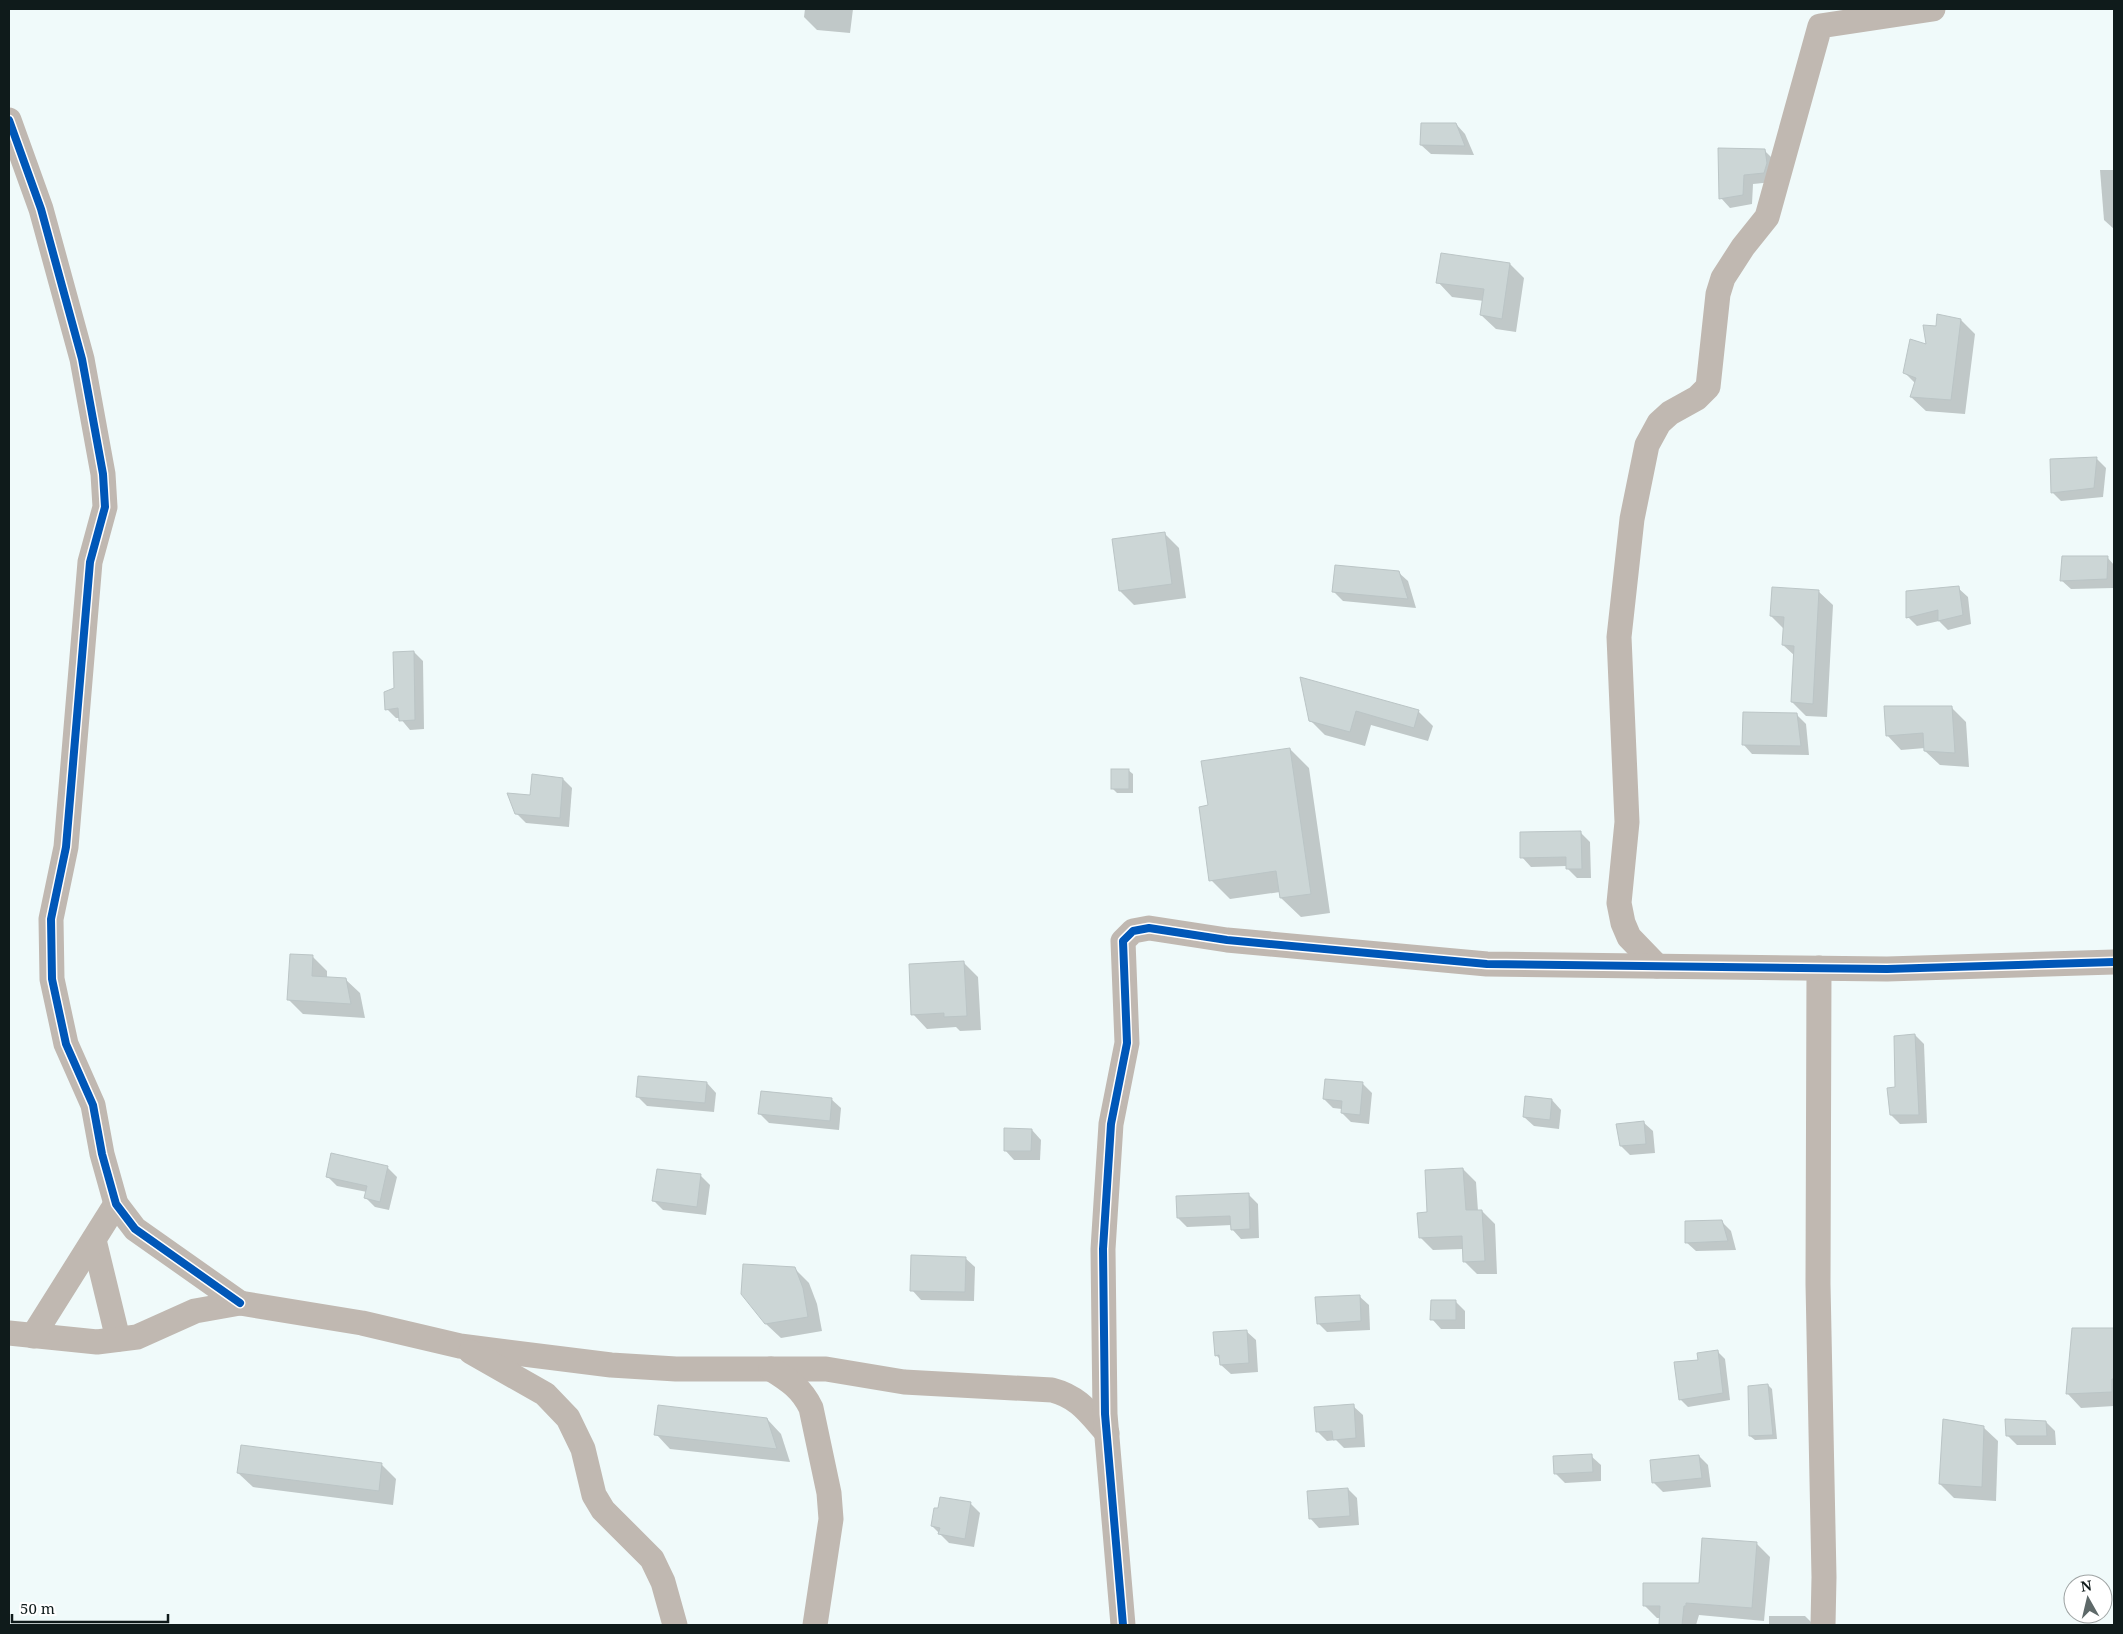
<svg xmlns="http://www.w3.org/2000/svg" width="2123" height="1634" font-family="'Noto Serif',serif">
<rect width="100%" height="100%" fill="#f0fafa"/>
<!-- shadow -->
<g fill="#0003">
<polygon points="805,9 853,9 850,33 817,30 804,17"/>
<polygon points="1456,124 1465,134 1474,155 1431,154 1421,145"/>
<polygon points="1764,150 1774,160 1773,182 1753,184 1752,204 1730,208 1721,198"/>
<polygon points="2100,170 2114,170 2114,229 2104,220"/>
<polygon points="1510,264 1524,278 1516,332 1496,329 1481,315 1484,301 1452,297 1438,282"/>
<polygon points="1961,320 1975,334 1965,414 1926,411 1911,397 1916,384 1905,373 1927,346 1937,327"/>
<polygon points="2097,459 2106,468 2103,497 2061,501 2052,492"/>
<polygon points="1164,533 1179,548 1186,598 1134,605 1120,591 1113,540"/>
<polygon points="2107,557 2114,565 2114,588 2071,589 2061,580"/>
<polygon points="1398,572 1408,581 1416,608 1343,601 1333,591"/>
<polygon points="1958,588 1968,597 1971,624 1948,630 1939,621 1917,626 1908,617"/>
<polygon points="1818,591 1833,605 1827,717 1806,716 1792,702 1795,656 1783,645 1784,629 1771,616"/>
<polygon points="414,652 423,661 424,729 410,730 400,718 396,718 387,709"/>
<polygon points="1302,679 1418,711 1433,726 1428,741 1371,725 1365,746 1325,735 1310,720"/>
<polygon points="1952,708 1966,722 1969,767 1940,765 1925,751 1925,748 1901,750 1887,735"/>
<polygon points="1797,715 1806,724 1809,755 1752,754 1743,744"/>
<polygon points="1290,749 1309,768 1330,913 1301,917 1281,898 1280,892 1230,899 1211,880 1209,806"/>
<polygon points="1128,770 1133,774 1133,793 1117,793 1113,789"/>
<polygon points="563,779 572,788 569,827 526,823 516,813 531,796"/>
<polygon points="1581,833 1590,842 1591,878 1577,878 1568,869 1567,866 1531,867 1522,857"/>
<polygon points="313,957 327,971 327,978 345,979 360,993 365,1018 303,1014 289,1000"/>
<polygon points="964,963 978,977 981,1030 960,1031 956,1027 927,1029 913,1014"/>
<polygon points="1915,1035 1924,1044 1927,1123 1900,1124 1891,1115 1897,1088"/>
<polygon points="1326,1080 1363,1084 1372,1093 1369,1124 1351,1122 1342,1113 1342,1109 1333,1108 1324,1099"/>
<polygon points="707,1083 716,1093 714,1112 647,1106 638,1097"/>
<polygon points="1526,1098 1552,1100 1561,1110 1559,1129 1534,1126 1524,1117"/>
<polygon points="831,1099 841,1108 839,1130 769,1123 760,1114"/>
<polygon points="1643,1122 1653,1131 1655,1153 1630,1155 1621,1146"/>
<polygon points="1032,1130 1041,1140 1040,1160 1014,1160 1005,1150"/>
<polygon points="332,1155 388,1168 397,1177 389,1210 375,1207 366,1198 367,1192 337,1186 327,1176"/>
<polygon points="1463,1169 1476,1182 1478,1211 1482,1211 1495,1224 1497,1274 1477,1274 1464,1261 1464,1249 1433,1250 1420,1237 1428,1213"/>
<polygon points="701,1176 710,1185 706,1215 663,1210 654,1201"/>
<polygon points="1248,1194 1258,1204 1259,1238 1241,1239 1232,1229 1232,1225 1187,1227 1178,1218"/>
<polygon points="1721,1221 1731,1231 1736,1250 1696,1251 1686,1242"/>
<polygon points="965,1258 975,1267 974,1301 921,1300 912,1290"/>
<polygon points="794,1268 809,1283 817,1304 822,1331 781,1338 766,1324"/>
<polygon points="1359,1296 1369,1305 1370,1330 1327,1332 1318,1323"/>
<polygon points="1456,1302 1465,1311 1465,1329 1441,1329 1432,1319"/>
<polygon points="2073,1329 2114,1329 2114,1406 2081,1408 2067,1393"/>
<polygon points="1246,1331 1256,1340 1258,1372 1231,1374 1221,1365 1221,1360 1216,1355"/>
<polygon points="1718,1352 1725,1359 1730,1400 1688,1407 1680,1399 1700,1362"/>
<polygon points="1768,1385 1772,1389 1777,1439 1755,1440 1750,1436"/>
<polygon points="1353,1406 1363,1415 1365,1447 1344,1448 1336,1440 1327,1441 1318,1432 1316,1408"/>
<polygon points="767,1419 781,1434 790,1462 670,1449 656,1434"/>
<polygon points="2046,1422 2055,1431 2056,1445 2017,1445 2007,1435"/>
<polygon points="1983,1427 1998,1441 1996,1501 1954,1498 1940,1484"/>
<polygon points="1591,1456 1601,1465 1601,1481 1565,1483 1555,1473"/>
<polygon points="1699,1456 1708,1465 1711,1487 1663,1492 1653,1482"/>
<polygon points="382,1465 396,1479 393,1505 253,1487 238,1473"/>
<polygon points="1348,1489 1357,1498 1359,1525 1319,1528 1310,1518"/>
<polygon points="970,1503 980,1513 974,1547 949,1543 932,1526"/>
<polygon points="1704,1539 1757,1544 1770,1557 1764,1621 1699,1615 1696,1625 1660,1625 1660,1618 1657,1618 1644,1605 1700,1584"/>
<polygon points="1769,1616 1805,1616 1814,1625 1769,1625"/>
</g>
<!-- building -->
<g fill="#ccd6d6" stroke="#bbc5c6">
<polygon points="1421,123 1456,123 1465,146 1420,145"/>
<polygon points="1718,148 1765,149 1767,163 1764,173 1744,175 1743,195 1719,199"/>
<polygon points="1441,253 1510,263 1502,319 1480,315 1484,289 1436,283"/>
<polygon points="1937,314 1961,319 1951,400 1910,397 1916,378 1903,373 1910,339 1926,344 1923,325 1936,326"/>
<polygon points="2097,457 2094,488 2051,493 2050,459"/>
<polygon points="1165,532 1172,584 1119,591 1112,539"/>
<polygon points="2062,556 2108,556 2107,579 2060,581"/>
<polygon points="1335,565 1399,571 1408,599 1332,592"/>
<polygon points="1959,586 1963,615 1938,621 1938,610 1906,618 1906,591"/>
<polygon points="1772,587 1819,590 1813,704 1791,702 1794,646 1782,645 1784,617 1770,616"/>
<polygon points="414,651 415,720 399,721 398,708 385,710 384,692 394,688 393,652"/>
<polygon points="1300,677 1419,710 1414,728 1356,711 1350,732 1309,721"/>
<polygon points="1884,706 1952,706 1955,753 1924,751 1923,733 1886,736"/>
<polygon points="1743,712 1797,713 1801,746 1742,745"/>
<polygon points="1290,748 1311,894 1280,898 1276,871 1209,881 1199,807 1208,805 1201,761"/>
<rect x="1111" y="769" width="18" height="20"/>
<polygon points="532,774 563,778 560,818 515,814 507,793 530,795"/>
<polygon points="1581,831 1582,869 1566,869 1566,857 1520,858 1520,832"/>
<polygon points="290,954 313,955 312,976 346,978 351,1004 287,1000"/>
<polygon points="964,961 967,1016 944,1017 944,1013 911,1015 909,964"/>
<polygon points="1915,1034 1919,1115 1890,1115 1887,1088 1895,1087 1894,1036"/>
<polygon points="638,1076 707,1082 705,1103 636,1097"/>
<polygon points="1325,1079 1363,1082 1360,1115 1341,1113 1342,1101 1323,1099"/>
<polygon points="761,1091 832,1098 830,1121 758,1114"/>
<polygon points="1525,1096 1552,1099 1550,1120 1523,1117"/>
<polygon points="1644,1121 1646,1144 1620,1146 1616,1124"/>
<polygon points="1004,1128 1032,1129 1031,1151 1004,1151"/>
<polygon points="331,1153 388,1166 380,1202 364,1198 367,1186 326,1177"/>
<polygon points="1463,1168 1466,1210 1482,1210 1485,1261 1463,1262 1462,1236 1419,1238 1417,1213 1427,1212 1425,1170"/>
<polygon points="657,1169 701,1174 697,1207 652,1201"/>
<polygon points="1249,1193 1250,1229 1231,1230 1230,1216 1177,1218 1176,1196"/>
<polygon points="1722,1220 1728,1241 1685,1243 1685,1221"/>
<polygon points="911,1255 966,1257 965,1292 910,1291"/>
<polygon points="743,1264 795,1267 803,1288 808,1317 765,1324 741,1294"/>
<polygon points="1360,1295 1361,1321 1317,1324 1315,1297"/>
<polygon points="1431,1300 1456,1300 1456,1320 1430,1320"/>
<polygon points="2072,1328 2114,1328 2114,1379 2112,1379 2112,1392 2066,1394"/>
<polygon points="1247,1330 1249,1363 1220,1365 1219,1355 1215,1356 1213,1332"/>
<polygon points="1718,1350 1723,1393 1679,1400 1674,1362 1698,1360 1697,1353"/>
<polygon points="1768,1384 1773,1435 1749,1436 1748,1386"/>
<polygon points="1354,1404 1356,1438 1333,1440 1332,1431 1316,1432 1314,1407"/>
<polygon points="658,1405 767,1418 777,1449 654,1435"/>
<polygon points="1943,1419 1984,1426 1982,1487 1939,1484"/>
<polygon points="2005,1419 2046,1421 2047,1436 2006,1436"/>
<polygon points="241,1445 382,1463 379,1491 237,1473"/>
<polygon points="1592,1454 1593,1472 1554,1474 1553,1456"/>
<polygon points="1699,1455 1702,1478 1652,1483 1650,1460"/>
<polygon points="1348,1488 1350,1516 1309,1519 1307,1491"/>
<polygon points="940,1497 971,1502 965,1539 938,1534 940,1528 931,1526 934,1508 938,1508"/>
<polygon points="1702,1538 1757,1542 1752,1608 1686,1603 1686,1606 1684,1606 1682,1625 1659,1625 1660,1606 1643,1606 1643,1583 1699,1583"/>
</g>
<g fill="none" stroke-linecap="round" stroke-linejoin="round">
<!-- minor -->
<g stroke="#c0b8b1" stroke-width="25">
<polyline points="9,120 41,209 82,359 103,474 105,507 90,562 66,847 51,919 52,979 66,1044 93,1105 102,1154 116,1204 135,1229 240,1303"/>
<polyline points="1657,966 1629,937 1623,923 1619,903 1627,822 1619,637 1632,519 1647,445 1659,423 1670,413 1697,398 1708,387 1718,294 1723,278 1743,247 1767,217 1820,26 1933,9"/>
<polyline points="1819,968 1818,1284 1824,1577 1823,1625"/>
<polyline points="94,1240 118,1339"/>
<path d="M9 1333 97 1342 137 1337 195 1311 240 1303 362 1323 460 1346 611 1365 676 1369H826L904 1382 1052 1390C1079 1397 1089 1413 1107 1433"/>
<polyline points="33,1336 116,1204"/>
<polyline points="471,1352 545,1394 568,1418 583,1449 594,1495 603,1510 652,1559 663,1582 675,1625"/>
<path d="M771 1369C789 1380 802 1389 811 1408L829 1493 831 1519 815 1625"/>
<polyline points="1123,1625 1105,1414 1103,1249 1111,1124 1127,1043 1123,941 1133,931 1149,928 1227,940 1487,964 1887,969 2114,962"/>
</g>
<defs>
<g id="cycleway">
<polyline points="9,120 41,209 82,359 103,474 105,507 90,562 66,847 51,919 52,979 66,1044 93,1105 102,1154 116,1204 135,1229 240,1303"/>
<polyline points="1123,1625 1105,1414 1103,1249 1111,1124 1127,1043 1123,941 1133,931 1149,928 1227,940 1487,964 1887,969 2114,962"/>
</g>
</defs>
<!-- cycleway casing -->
<use href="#cycleway" stroke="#fff" stroke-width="11"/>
<!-- cycleway -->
<use href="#cycleway" stroke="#0057b8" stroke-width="8"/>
</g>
<!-- border -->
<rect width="2123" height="1634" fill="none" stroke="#0f1b1b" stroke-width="20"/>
<!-- north arrow -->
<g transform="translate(2088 1599) rotate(352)"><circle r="24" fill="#ffffff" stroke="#9fa4a4"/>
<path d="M0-4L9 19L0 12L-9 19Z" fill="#5e6969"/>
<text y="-8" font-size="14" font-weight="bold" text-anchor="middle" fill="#0f1b1b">N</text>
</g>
<!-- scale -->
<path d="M12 1614v8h156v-8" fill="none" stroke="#0f1b1b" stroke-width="2.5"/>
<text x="20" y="1614" font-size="15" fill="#0f1b1b" stroke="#ffffff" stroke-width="4" paint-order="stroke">50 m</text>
</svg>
